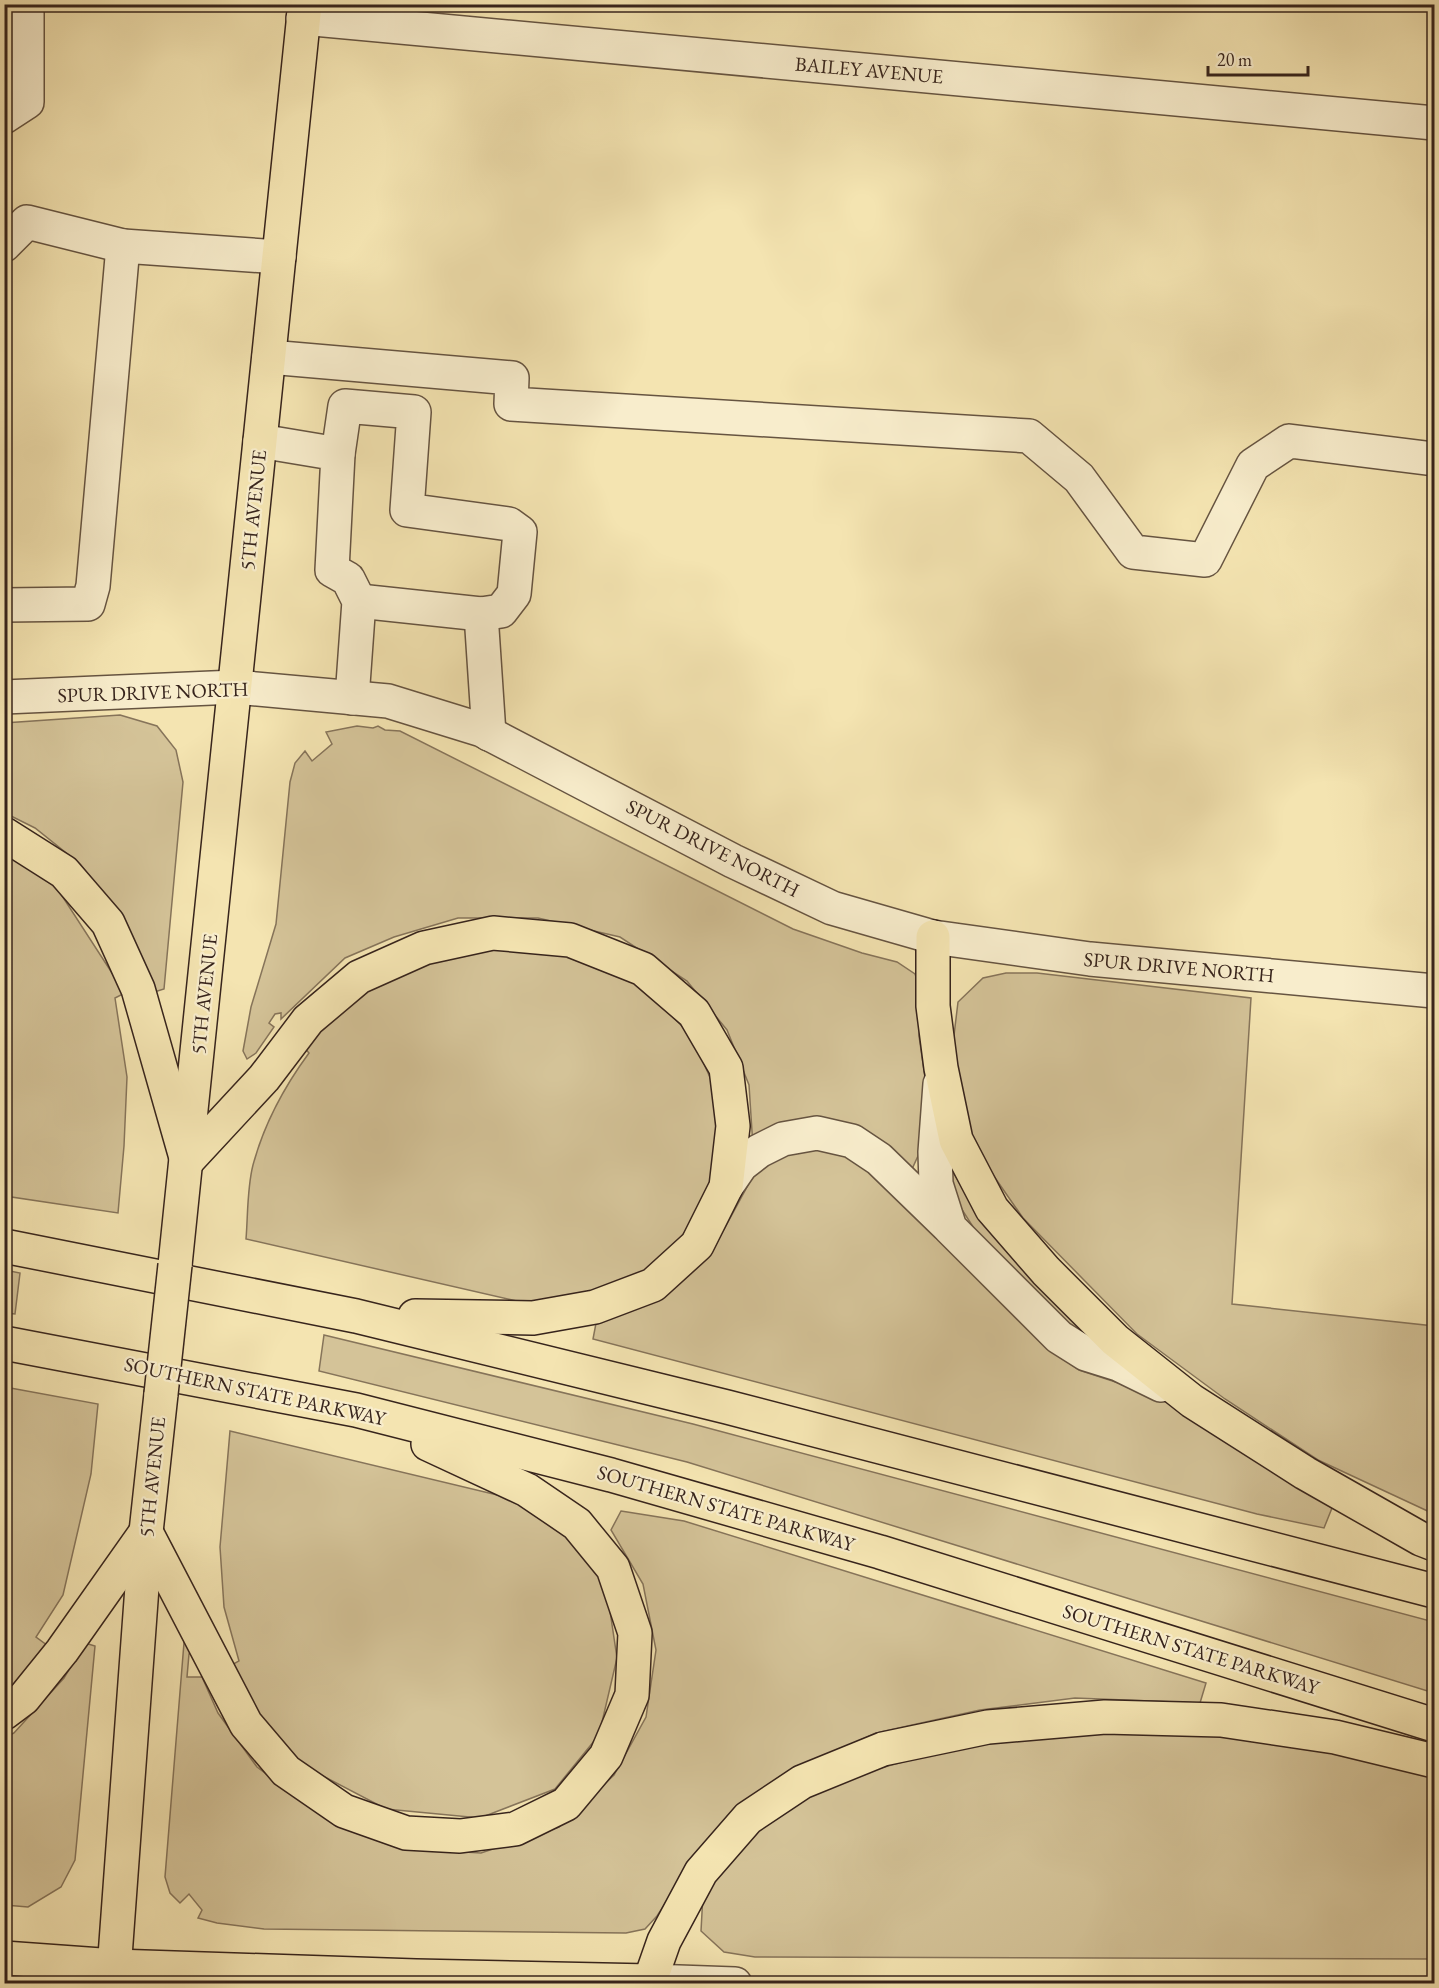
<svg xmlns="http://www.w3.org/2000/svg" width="1439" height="1988" font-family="'EB Garamond',serif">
<rect width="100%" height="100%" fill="#f4e4b1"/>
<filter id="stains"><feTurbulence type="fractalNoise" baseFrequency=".00333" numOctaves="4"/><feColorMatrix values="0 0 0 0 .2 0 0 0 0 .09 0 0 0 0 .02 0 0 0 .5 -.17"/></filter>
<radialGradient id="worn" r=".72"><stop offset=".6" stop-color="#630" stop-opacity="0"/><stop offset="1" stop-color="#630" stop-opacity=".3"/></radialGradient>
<!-- green -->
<g fill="#d4c398" stroke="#86745a" stroke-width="1.5">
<polygon points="120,715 157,726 176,750 183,782 164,989 151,993 122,918 80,864 35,828 5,813 4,723"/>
<polygon points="357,726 373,728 378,726 385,730 400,731 793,929 862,953 897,962 915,974 922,992 919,1036 930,1112 923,1145 912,1169 875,1140 753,1147 749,1085 727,1030 687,981 620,937 538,918 458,918 394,937 345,958 281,1019 281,1013 275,1014 269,1023 274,1027 256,1053 247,1059 243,1051 251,1007 276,924 290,782 295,763 305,751 312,761 332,744 326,732"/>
<polygon points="4,852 57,888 125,993 115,998 127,1077 124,1146 118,1213 5,1196"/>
<path d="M494 947 572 957 638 982 691 1035 717 1093 719 1159 697 1215 666 1258 627 1286 580 1301 521 1302 246 1239C248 1215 247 1188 253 1165 264 1124 284 1087 309 1053L300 1043 351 995 421 960Z"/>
<polygon points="1006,973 1037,973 1251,998 1232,1304 1434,1326 1434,1514 1318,1460 1225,1399 1137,1334 1023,1218 991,1172 967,1124 952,1052 958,1002 983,978"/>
<polygon points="811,1145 848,1148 875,1167 1040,1342 1079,1370 1140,1390 1176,1405 1332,1508 1324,1528 1257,1514 593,1339 597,1318 697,1267 716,1244 753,1176 778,1154"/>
<polygon points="953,1172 976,1210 1095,1336 1091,1341 1036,1301 984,1244 959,1205 950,1184"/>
<polygon points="5,1270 20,1273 15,1314 5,1313"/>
<polygon points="324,1335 693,1424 1434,1622 1434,1693 687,1462 319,1371"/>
<polygon points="5,1387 98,1404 91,1474 63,1595 36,1637 51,1648 5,1698"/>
<polygon points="230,1431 510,1498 575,1536 607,1591 617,1658 599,1735 555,1789 480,1818 386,1809 302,1765 244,1700 228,1667 239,1661 224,1607 220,1547"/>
<polygon points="621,1511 684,1521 1206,1683 1200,1703 1075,1698 980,1710 876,1733 779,1777 710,1836 657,1916 645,1929 626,1933 264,1929 217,1923 198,1918 202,1910 189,1894 180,1903 170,1893 165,1877 186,1618 197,1654 189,1654 187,1677 202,1677 218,1713 257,1767 323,1816 399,1848 481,1853 559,1827 614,1775 646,1717 656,1650 643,1584 611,1530"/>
<polygon points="85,1643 95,1646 75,1860 61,1887 28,1907 5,1905 5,1738 14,1733 64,1678"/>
<polygon points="1093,1728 1210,1729 1345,1750 1434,1776 1434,1959 755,1957 724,1952 701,1931 703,1894 737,1843 833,1781 965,1745"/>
</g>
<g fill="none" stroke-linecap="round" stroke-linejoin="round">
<defs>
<g id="minor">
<polyline points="303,18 1434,123"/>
<polyline points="4,117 27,102 27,4"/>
<polyline points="4,245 27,222 123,246"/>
<polyline points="269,357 512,378 511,404 1029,436 1079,478 1133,552 1205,560 1253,465 1289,441 1434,459"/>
<polyline points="260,441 338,454 332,570 348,579 359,601 352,698"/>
<polyline points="338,454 345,406 414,412 407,510 509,524 520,532 514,594 501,611 481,614 359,601"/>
<polyline points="4,605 88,604 93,586 123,246 279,257"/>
<polyline points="481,614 489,734"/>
<polyline points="4,697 235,687 388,701 482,730 733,861 832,908 933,937 1090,959 1434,991"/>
<polyline points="940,1084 935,1152 936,1184 950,1228 1059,1337 1086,1354 1118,1364 1161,1385"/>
<polyline points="726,1187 741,1165 759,1151 783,1139 817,1133 852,1141 879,1159 947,1225"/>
<polyline points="650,1981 735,1984"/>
</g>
<g id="major">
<polyline points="175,1265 305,4"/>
<polyline points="4,1958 115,1966 416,1976 650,1981"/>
<polyline points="113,1984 146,1532 161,1394"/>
</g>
<g id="highway">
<polyline points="4,834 64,872 108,923 138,989 187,1161"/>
<polyline points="933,937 933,1006 941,1068 956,1140 992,1209 1046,1271 1115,1340 1192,1401 1305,1473 1421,1539 1434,1544"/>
<polyline points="187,1161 264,1078 308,1020 359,977 424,948 493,933 570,940 643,969 694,1013 726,1068 733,1126 726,1187 697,1245 653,1285 595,1307 533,1318 415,1316"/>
<polyline points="4,1246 356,1316 727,1407 1434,1591"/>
<polyline points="4,1343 356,1410 611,1475 880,1552 1434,1725"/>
<polyline points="4,1713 24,1698 62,1651 146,1532 246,1724 286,1771 344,1811 406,1833 460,1836 515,1829 566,1804 606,1756 632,1695 635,1633 613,1568 577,1524 527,1490 428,1444"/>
<polyline points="650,1981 664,1941 701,1872 748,1818 802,1782 883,1749 988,1727 1105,1717 1221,1720 1335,1737 1434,1761"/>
</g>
</defs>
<!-- minor casing -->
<use href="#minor" stroke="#665441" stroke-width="36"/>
<!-- major casing -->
<use href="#major" stroke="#37241c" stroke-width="36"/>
<!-- highway casing -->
<use href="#highway" stroke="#37241c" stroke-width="36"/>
<!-- minor -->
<use href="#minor" stroke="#f8edcc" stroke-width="33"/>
<!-- major -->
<use href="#major" stroke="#f4e4b1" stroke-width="33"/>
<!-- highway -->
<use href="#highway" stroke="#f4e4b1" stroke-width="33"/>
<defs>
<polyline id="major-bridge" points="161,1394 175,1265"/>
</defs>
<!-- major-bridge casing -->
<use href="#major-bridge" stroke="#37241c" stroke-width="36" stroke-linecap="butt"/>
<!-- major-bridge -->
<use href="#major-bridge" stroke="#f4e4b1" stroke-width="33"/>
</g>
<g text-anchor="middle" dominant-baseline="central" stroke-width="4.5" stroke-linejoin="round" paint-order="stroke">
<!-- street labels -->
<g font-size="20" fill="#37241c" stroke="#f8edcc">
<text transform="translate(869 70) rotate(5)">BAILEY AVENUE</text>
<text transform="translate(253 510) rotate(-84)">5TH AVENUE</text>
<text transform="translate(153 692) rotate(-2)">SPUR DRIVE NORTH</text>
<text transform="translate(713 848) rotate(27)">SPUR DRIVE NORTH</text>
<text transform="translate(1179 967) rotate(5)">SPUR DRIVE NORTH</text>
<text transform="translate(204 994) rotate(-84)">5TH AVENUE</text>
<text transform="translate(255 1391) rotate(12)">SOUTHERN STATE PARKWAY</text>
<text transform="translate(152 1477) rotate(-84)">5TH AVENUE</text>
<text transform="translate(726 1508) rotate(16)">SOUTHERN STATE PARKWAY</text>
<text transform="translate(1191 1649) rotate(17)">SOUTHERN STATE PARKWAY</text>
</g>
</g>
<!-- margin -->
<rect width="1439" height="1988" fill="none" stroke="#f4e4b1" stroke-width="24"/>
<rect x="6" y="6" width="1427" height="1976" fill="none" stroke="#37241c" stroke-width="3"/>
<rect x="12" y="12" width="1415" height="1964" fill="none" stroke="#37241c" stroke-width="1.5"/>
<!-- scale -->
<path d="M1208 66v9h100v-9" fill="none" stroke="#37241c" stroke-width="3"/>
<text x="1217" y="66" font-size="18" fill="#37241c" stroke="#f8edcc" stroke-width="4.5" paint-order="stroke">20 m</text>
<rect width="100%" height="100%" filter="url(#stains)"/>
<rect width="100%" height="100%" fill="url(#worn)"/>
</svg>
